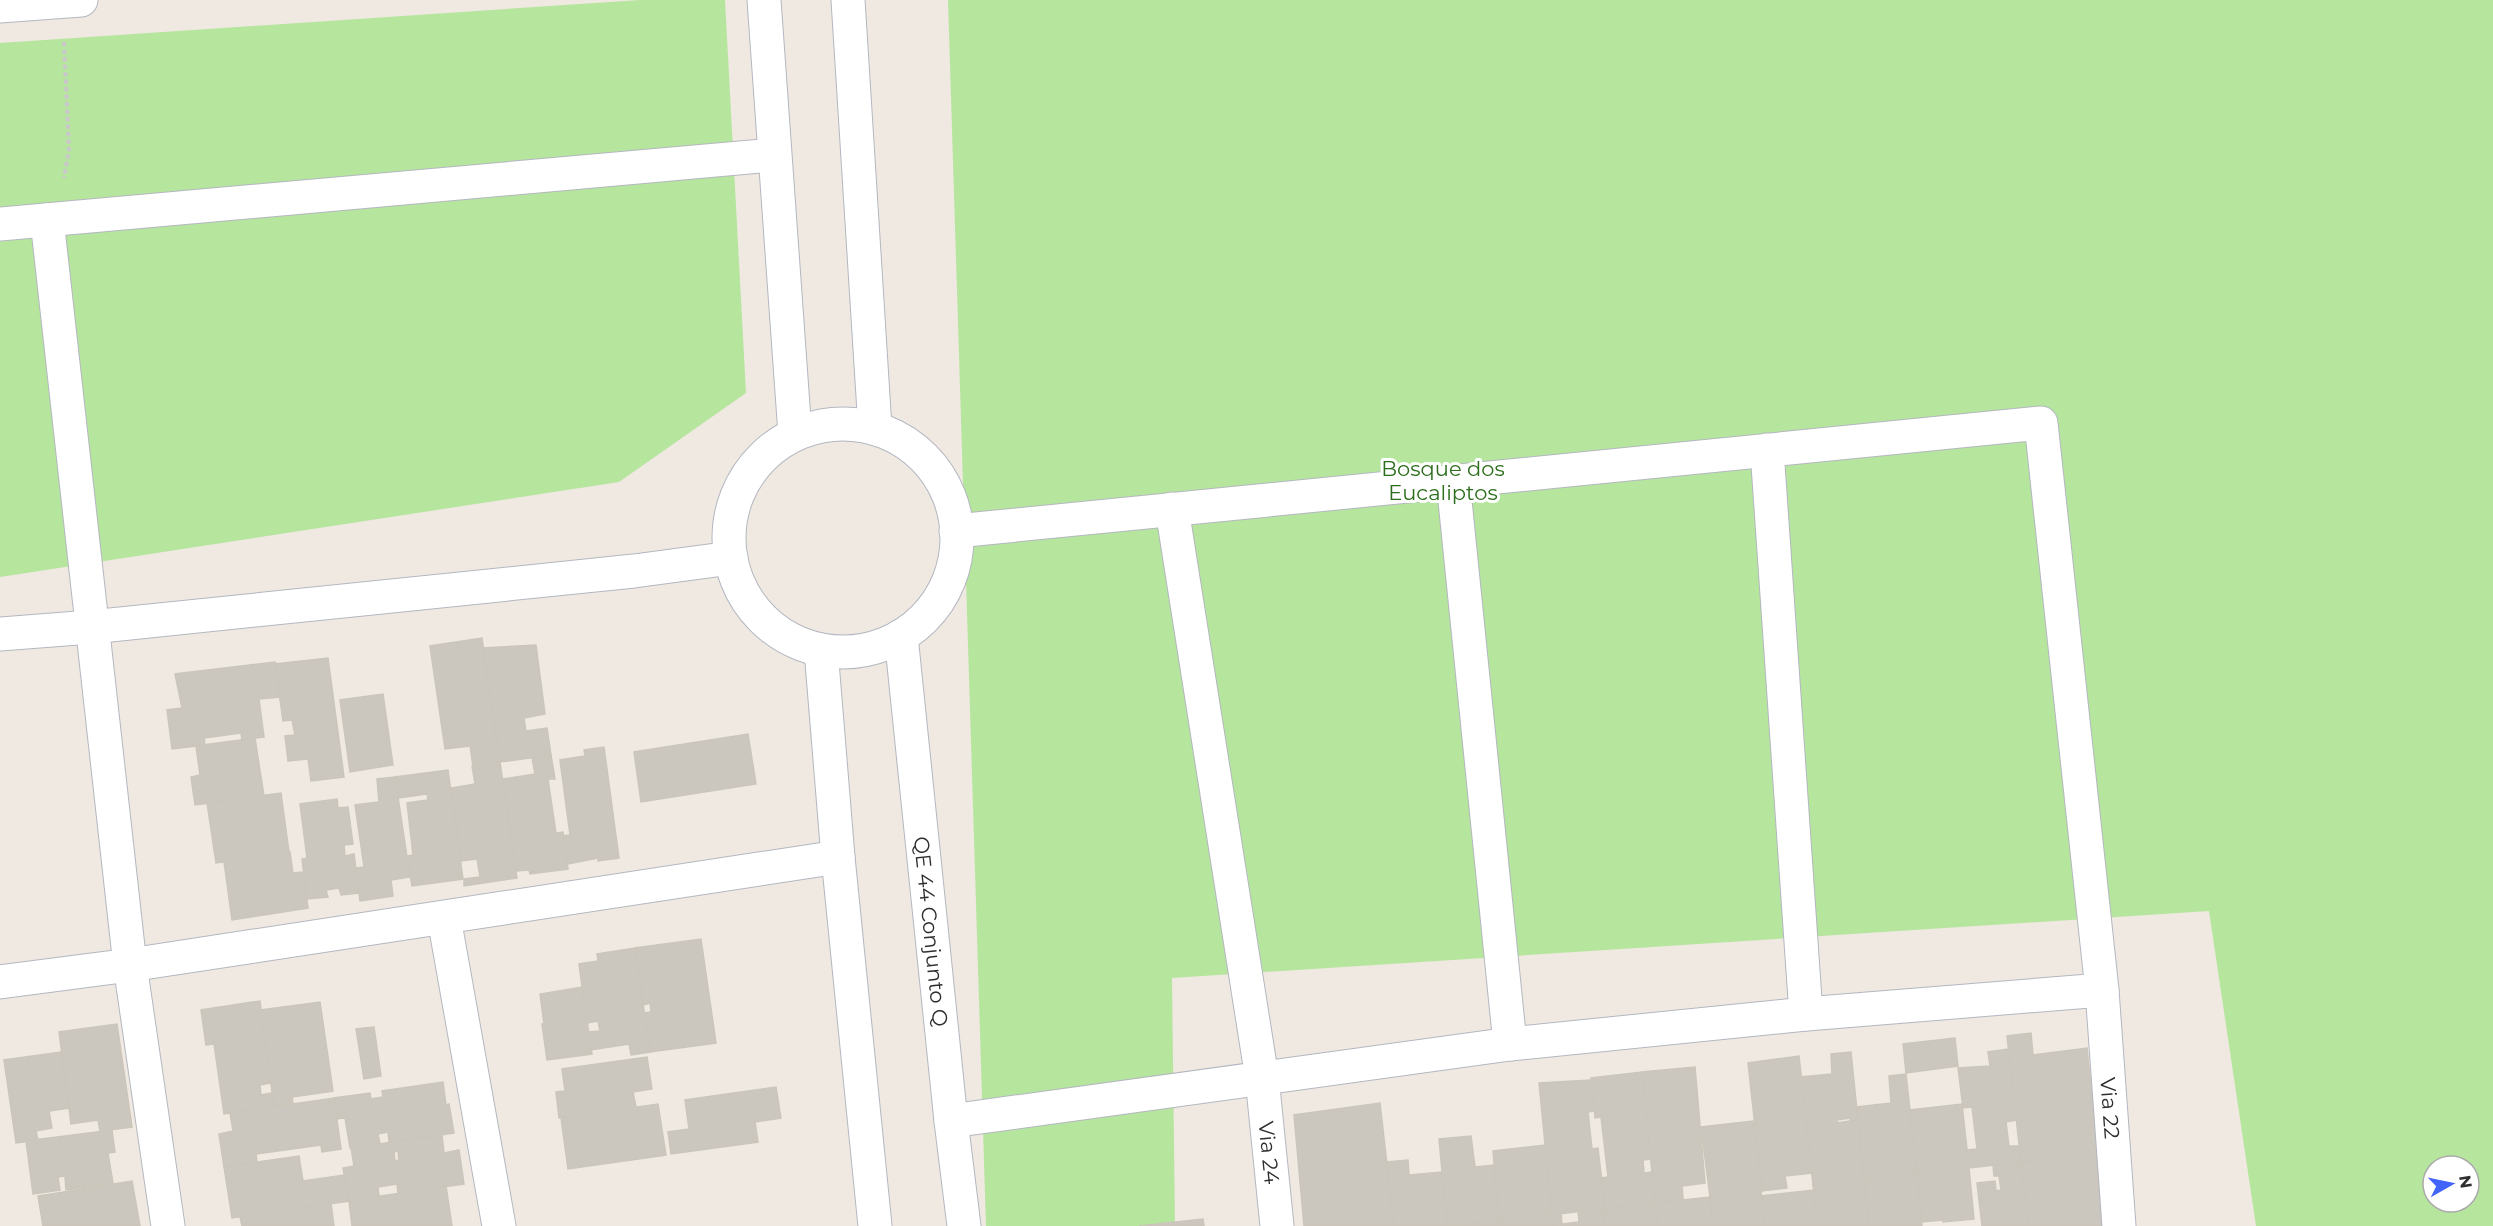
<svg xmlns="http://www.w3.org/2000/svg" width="2493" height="1226" font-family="Montserrat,sans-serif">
<rect width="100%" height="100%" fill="#efe9e1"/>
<!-- green -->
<g fill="#b6e59e" fill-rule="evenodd">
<polygon points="640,0 725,0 746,393 619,482 0,577 0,43"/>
<path d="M948 0H2493V1226H2256L2209 911 1172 978 1175 1226H986ZM2433 1166H2469V1202H2433Z"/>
</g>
<!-- building -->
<g fill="#cbc7bf" stroke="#cbc5ba" stroke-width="1.5" fill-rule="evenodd">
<polygon points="482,638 500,762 473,766 470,746 445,749 430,646"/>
<polygon points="536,645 545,714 524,718 526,731 547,728 551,755 500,762 483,648"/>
<polygon points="328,658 344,777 311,781 308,759 288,761 285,736 295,735 292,720 283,721 275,664"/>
<polygon points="275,662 280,697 259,699 264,737 242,740 241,733 204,738 205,745 172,749 167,710 182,708 175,674"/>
<polygon points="383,694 393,765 350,772 340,700"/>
<polygon points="748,734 756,784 641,802 634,752"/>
<polygon points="255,738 264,796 195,805 191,777 200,775 196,746"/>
<polygon points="604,747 619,858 598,861 598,858 567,864 563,836 570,835 560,760 585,756 584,750"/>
<polygon points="551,755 555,779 548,779 556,833 563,832 568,869 530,874 529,870 516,871 503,779 535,774 532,758"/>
<polygon points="500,762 517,878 464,886 464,879 480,877 477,859 461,861 451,788 475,784 472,766"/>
<polygon points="448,770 463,879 412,886 407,856 413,855 407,803 428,800 427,794 399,798 395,777"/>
<polygon points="395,777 410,877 391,880 393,896 360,901 356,868 364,867 355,805 379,802 377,779"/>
<polygon points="281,793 289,852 216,863 207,803"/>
<polygon points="337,799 338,808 348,807 353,844 344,845 345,856 354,854 359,893 341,895 339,888 326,890 328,897 307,899 302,859 307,858 300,804"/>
<polygon points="290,852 293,873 303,872 308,908 232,920 224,862"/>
<polygon points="701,939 716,1043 650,1052 644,1013 651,1012 650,1003 643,1005 635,948"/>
<polygon points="635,948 650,1052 631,1055 629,1044 591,1050 588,1032 600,1031 598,1021 587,1023 579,964 598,961 597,954"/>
<polygon points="582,987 592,1054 547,1060 542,1024 544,1024 540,994"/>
<polygon points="260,1001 271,1083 260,1085 261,1095 272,1093 274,1106 224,1114 214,1044 206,1045 201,1010"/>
<polygon points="320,1002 333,1091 292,1097 293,1103 274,1106 261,1010"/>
<polygon points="117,1024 132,1127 100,1131 98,1120 71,1124 59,1032"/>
<polygon points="374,1027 381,1076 364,1079 356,1029"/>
<polygon points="2031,1033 2033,1055 2087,1048 2098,1154 2021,1162 2007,1036"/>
<polygon points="1955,1038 1958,1066 1906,1073 1903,1044"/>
<polygon points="2008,1049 2017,1120 2006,1122 2009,1146 2019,1146 2021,1162 1969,1168 1967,1150 1977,1149 1972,1107 1963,1108 1958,1068 1990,1066 1988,1052"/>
<polygon points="61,1052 69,1108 49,1111 52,1128 36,1131 38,1140 16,1143 4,1060"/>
<path d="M1851 1052 1864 1179 1813 1185 1801 1077 1832 1074 1831 1054ZM1850 1118V1121L1837 1123V1120Z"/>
<polygon points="1799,1056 1812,1173 1785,1176 1787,1188 1762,1191 1748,1063"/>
<polygon points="647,1057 652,1089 633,1092 636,1107 559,1118 556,1092 565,1091 562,1069"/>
<polygon points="1695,1067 1705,1183 1682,1186 1683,1199 1655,1203 1642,1072"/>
<polygon points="1642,1072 1651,1159 1643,1160 1644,1173 1652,1172 1655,1203 1605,1208 1601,1178 1608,1177 1601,1117 1595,1118 1591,1078"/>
<polygon points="1906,1074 1917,1174 1864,1179 1857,1107 1891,1103 1889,1076"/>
<polygon points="1591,1080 1594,1111 1588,1112 1592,1149 1598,1148 1605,1208 1552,1215 1539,1083"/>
<polygon points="443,1082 446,1105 449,1104 454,1133 389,1142 388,1132 378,1134 380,1144 350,1148 345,1118 336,1119 334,1098 370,1093 371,1099 383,1097 382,1091"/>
<polygon points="776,1087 781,1118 755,1122 758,1142 671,1154 668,1132 689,1129 685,1100"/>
<polygon points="334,1098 341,1149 322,1152 321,1145 256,1154 257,1162 224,1167 219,1134 233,1131 230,1113"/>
<polygon points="1380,1103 1394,1226 1304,1226 1294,1115"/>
<polygon points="658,1104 666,1155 568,1169 561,1118"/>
<polygon points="1962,1104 1969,1168 1917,1174 1910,1110"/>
<polygon points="1753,1121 1762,1191 1710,1197 1701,1127"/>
<polygon points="112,1130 115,1152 108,1153 113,1183 66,1190 65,1176 58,1177 60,1190 33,1194 26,1141"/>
<path d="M442 1135 444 1153 459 1150 464 1184 398 1193 397 1184 378 1187 379 1196 349 1201 343 1168 354 1166 351 1148ZM398 1151 399 1160 395 1161 394 1152Z"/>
<polygon points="1471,1136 1475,1167 1494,1165 1499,1220 1447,1226 1439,1139"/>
<polygon points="1545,1145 1552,1215 1499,1220 1493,1151"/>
<polygon points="2096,1154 2101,1216 2103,1215 2104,1226 2028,1226 2021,1162"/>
<polygon points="299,1156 303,1181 344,1175 349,1201 232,1218 224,1167"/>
<polygon points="1408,1160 1409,1175 1442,1172 1447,1226 1394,1226 1387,1162"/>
<polygon points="2021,1162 2028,1226 1982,1226 1977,1183 1995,1181 1996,1191 2001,1190 1999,1176 1994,1176 1993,1165"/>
<polygon points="1969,1168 1974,1219 1943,1222 1943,1220 1921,1222 1917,1174"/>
<polygon points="1917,1174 1922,1226 1869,1226 1864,1179"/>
<polygon points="1864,1179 1869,1226 1817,1226 1813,1185"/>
<polygon points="132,1181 140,1226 43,1226 38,1196"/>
<polygon points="446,1186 452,1226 352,1226 349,1201"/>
<polygon points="1814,1190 1817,1226 1764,1226 1761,1196"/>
<polygon points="1761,1191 1764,1226 1712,1226 1710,1197"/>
<polygon points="1710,1197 1712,1226 1658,1226 1655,1203"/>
<polygon points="331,1203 334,1226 242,1226 240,1217"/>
<polygon points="1655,1203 1658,1226 1605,1226 1603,1209"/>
<polygon points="1603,1209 1605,1226 1553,1226 1552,1215 1561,1213 1562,1224 1579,1222 1578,1211"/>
<polygon points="1552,1215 1553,1226 1500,1226 1499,1220"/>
<polygon points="1203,1219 1204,1226 1139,1226"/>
<polygon points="1499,1220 1500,1226 1449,1226"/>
</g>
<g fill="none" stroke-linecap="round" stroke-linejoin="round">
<defs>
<g id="minor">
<polyline points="764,0 795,434"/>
<polyline points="848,0 875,428"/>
<polyline points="0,6 81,0"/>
<polyline points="47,220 130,965 168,1226"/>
<polyline points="0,224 773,155"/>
<circle cx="843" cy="538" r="114"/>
<polyline points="1767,450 1806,1014"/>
<polyline points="1453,481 1510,1044"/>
<path id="s1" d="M1172 509 1262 1078 1277 1226"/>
<path id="s2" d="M956 531 2041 423 2102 990 2119 1226"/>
<polyline points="0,634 91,627 634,571 731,558"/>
<path id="s3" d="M901 636 951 1121 964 1226"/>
<polyline points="821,650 838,857 875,1226"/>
<polyline points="444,918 499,1226"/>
<polyline points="0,982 130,965 838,857"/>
<polyline points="951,1121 1510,1044 1806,1014 2102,990"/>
</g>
</defs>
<!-- minor casing -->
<use href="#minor" stroke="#b4b7c1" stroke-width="35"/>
<!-- path -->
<polyline stroke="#c9c9c9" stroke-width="4" stroke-dasharray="4.5 3" stroke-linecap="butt" points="64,42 69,149 64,178"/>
<!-- minor -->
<use href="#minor" stroke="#fff" stroke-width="33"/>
</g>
<g text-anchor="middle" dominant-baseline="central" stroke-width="6" stroke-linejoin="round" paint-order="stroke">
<!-- park labels -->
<g font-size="21" fill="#2c6e1b" stroke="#fff">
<text x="1443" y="468">Bosque dos<tspan x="1443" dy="24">Eucaliptos</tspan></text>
</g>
<!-- street labels -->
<g font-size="21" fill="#2e2e2e" stroke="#fff">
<text stroke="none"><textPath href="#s3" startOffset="297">QE 44 Conjunto Q</textPath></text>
<text stroke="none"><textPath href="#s2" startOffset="1779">Via 22</textPath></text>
<text stroke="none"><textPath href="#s1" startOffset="651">Via 24</textPath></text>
</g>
</g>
<!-- north arrow -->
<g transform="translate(2451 1184) rotate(81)"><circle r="28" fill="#ffffff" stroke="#ababab" stroke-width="1.5"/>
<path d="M0-4.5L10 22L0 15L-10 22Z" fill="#4264fb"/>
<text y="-9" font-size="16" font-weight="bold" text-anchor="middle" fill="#2e2e2e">N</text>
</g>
</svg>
